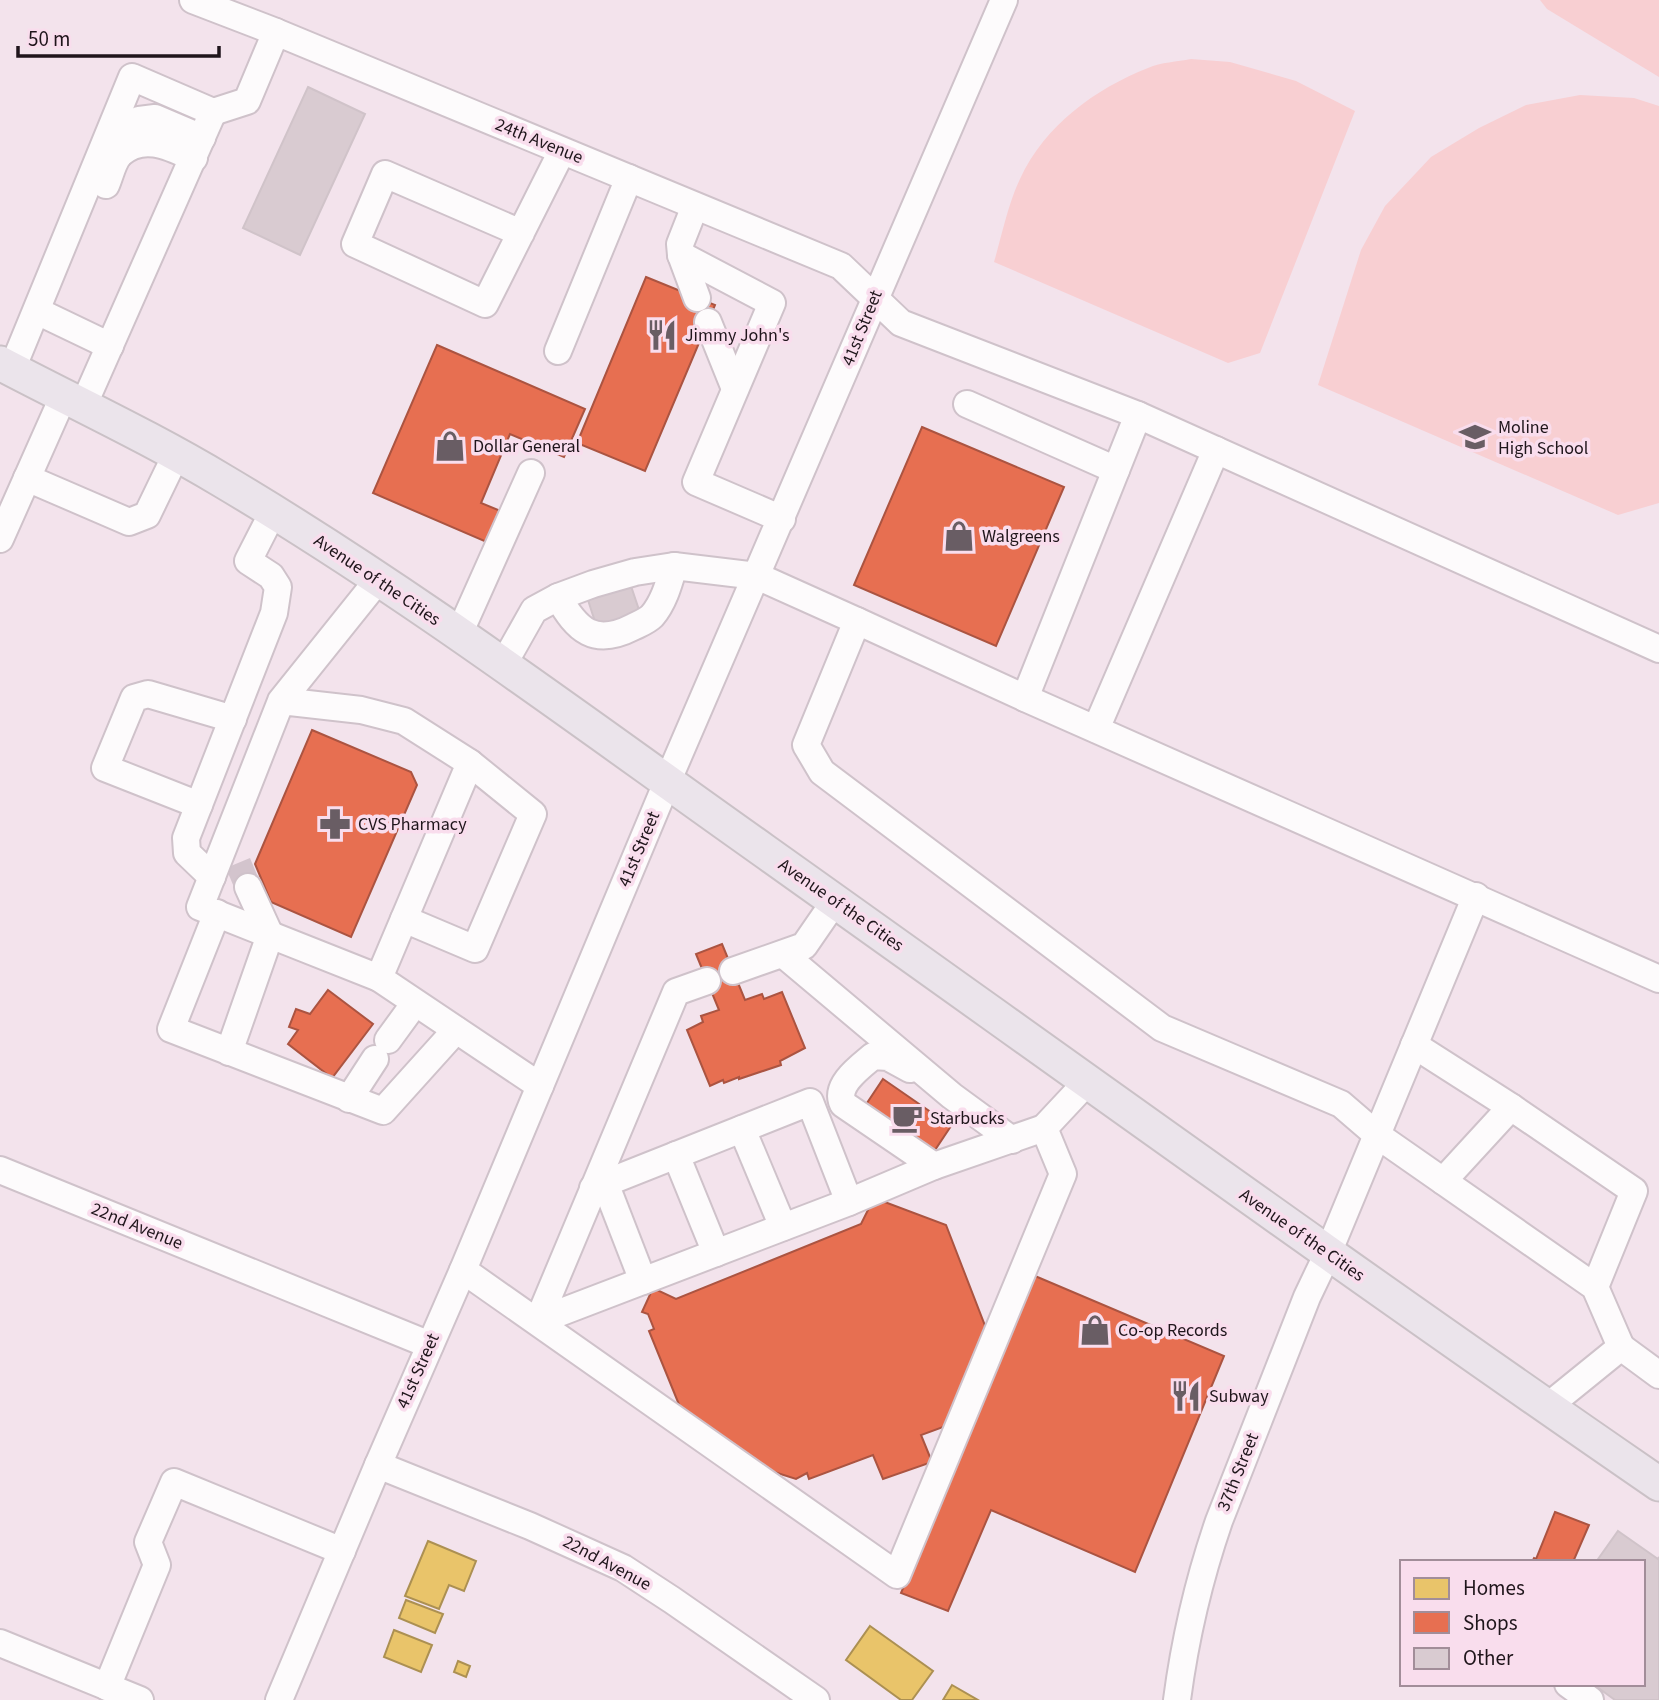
<svg xmlns="http://www.w3.org/2000/svg" width="1659" height="1700" font-family="'Source Sans 3',sans-serif">
<rect width="100%" height="100%" fill="#f3e3ec"/>
<!-- green -->
<g fill="#f8cfd2">
<polygon points="1540,0 1659,0 1659,77 1547,9"/>
<path d="M1191 59 1230 62 1296 81 1355 111 1260 353 1228 363 994 262C1002 235 1008 204 1020 179 1045 125 1095 89 1148 68 1161 62 1177 62 1191 59Z"/>
<polygon points="1580,95 1634,98 1659,106 1659,503 1618,515 1318,385 1361,250 1385,206 1431,157 1479,128 1526,105"/>
</g>
<!-- homes -->
<g fill="#e9c46a" stroke="#ac9052" stroke-width="2">
<polygon points="428,1541 476,1561 464,1591 449,1585 439,1609 405,1596"/>
<polygon points="406,1600 443,1614 435,1633 399,1618"/>
<polygon points="870,1626 933,1671 912,1700 901,1700 846,1660"/>
<polygon points="394,1630 432,1645 421,1672 384,1657"/>
<polygon points="458,1661 470,1666 466,1677 454,1672"/>
<polygon points="952,1685 978,1700 943,1700"/>
</g>
<!-- shops -->
<g fill="#e76f51" stroke="#ab5441" stroke-width="2">
<polygon points="646,277 715,305 645,471 577,443"/>
<polygon points="437,345 585,409 564,457 510,434 481,503 503,512 489,543 373,493"/>
<polygon points="922,427 1064,487 996,646 854,585"/>
<polygon points="312,730 411,772 417,785 351,937 271,902 255,864"/>
<polygon points="722,944 745,1000 762,994 764,999 782,992 805,1048 780,1061 781,1065 739,1079 739,1077 724,1083 723,1080 710,1086 687,1030 703,1022 701,1016 719,1010 696,954"/>
<polygon points="328,990 373,1024 332,1078 288,1044 298,1030 289,1027 296,1009 310,1014"/>
<polygon points="883,1079 951,1126 931,1156 863,1109"/>
<polygon points="874,1198 946,1225 989,1336 954,1423 921,1435 932,1462 883,1479 873,1455 809,1479 807,1473 796,1479 768,1470 680,1407 649,1331 654,1329 648,1314 642,1312 653,1288 676,1299 861,1224"/>
<polygon points="1035,1276 1224,1356 1135,1572 991,1510 948,1611 901,1593"/>
<polygon points="1555,1512 1589,1525 1573,1562 1532,1562 1534,1558 1536,1559"/>
</g>
<!-- building -->
<g fill="#d9cbd1" stroke="#d0c3c9" stroke-width="2">
<polygon points="308,87 365,114 300,255 243,228"/>
<polygon points="631,586 640,613 597,628 588,600"/>
<polygon points="1618,1531 1658,1559 1659,1557 1659,1700 1615,1700 1593,1684 1643,1684 1643,1562 1596,1562"/>
</g>
<g fill="none" stroke-linecap="round" stroke-linejoin="round">
<!-- minor-tunnel -->
<polyline stroke="#d3c4cd" stroke-width="26" stroke-dasharray="26 13" stroke-linecap="butt" points="238,863 248,887"/>
<defs>
<g id="minor">
<polyline points="193,0 276,32 841,266 901,323 1138,415 1659,649"/>
<polyline points="119,155 139,120 155,118 202,138"/>
<path d="M106 185C110 176 113 161 120 154 143 133 170 147 194 158"/>
<polyline points="695,206 680,244 681,255 772,303 696,482 782,519"/>
<polyline points="521,233 385,174 355,244 485,304 562,151"/>
<polyline points="681,255 697,298"/>
<polyline points="37,311 110,346"/>
<polyline points="708,322 735,389"/>
<polyline points="558,351 629,178"/>
<polyline points="12,369 132,77 213,112 247,101 276,32"/>
<polyline points="84,404 213,112"/>
<polyline points="967,404 1116,470"/>
<polyline points="27,478 129,522 147,515 176,455"/>
<polyline points="0,539 64,395"/>
<path d="M558 597C577 630 594 647 633 627 639 624 647 621 652 616 664 602 669 583 674 566"/>
<polyline points="857,621 1025,698 1138,415"/>
<polyline points="459,634 531,473"/>
<polyline points="503,665 534,610 558,597 593,584 635,572 674,566 757,576 857,621 806,745 822,772 1162,1028 1341,1104 1377,1135 1595,1287 1621,1347"/>
<polyline points="1025,698 1659,979"/>
<polyline points="281,701 361,710 404,721 470,763 379,978 200,907 281,701 378,580"/>
<polyline points="1096,729 1216,450"/>
<polyline points="199,805 105,768 134,698 148,694 233,719"/>
<polyline points="212,877 187,853 186,838 274,613 278,587 271,576 248,561 273,512"/>
<polyline points="217,913 171,1029 383,1111 456,1030"/>
<polyline points="404,919 475,949 533,814 470,763"/>
<polyline points="783,954 952,1096 1012,1140"/>
<polyline points="733,971 804,946 835,901"/>
<polyline points="379,978 540,1086"/>
<polyline points="707,981 676,992 538,1321 849,1202 934,1166 1044,1128"/>
<polyline points="388,1040 415,1003"/>
<polyline points="1414,1045 1511,1107"/>
<polyline points="229,1052 270,935 248,887"/>
<path d="M910 1069 888 1057 873 1056C860 1067 834 1085 843 1104L934 1166"/>
<polyline points="349,1099 375,1059"/>
<polyline points="742,1129 783,1227"/>
<polyline points="676,1155 716,1253"/>
<polyline points="0,1170 430,1345"/>
<polyline points="1443,1181 1511,1107 1634,1191 1595,1287"/>
<polyline points="605,1183 643,1281"/>
<polyline points="593,1188 810,1102 849,1202"/>
<polyline points="463,1270 897,1575 1063,1174 1044,1128 1087,1082"/>
<polyline points="1547,1407 1621,1347 1659,1375"/>
<polyline points="378,1465 530,1526 623,1568 672,1600 816,1700"/>
<polyline points="0,1643 140,1700"/>
<polyline points="1568,1684 1590,1700"/>
<polyline points="107,1687 157,1565 148,1542 174,1482 342,1551"/>
<polyline points="279,1700 378,1465 463,1270 668,780 1004,0"/>
<path d="M1177 1700C1185 1639 1199 1579 1219 1521L1307 1297 1328 1253 1476 896"/>
</g>
<path id="major" d="M0 363C74 402 150 437 223 481 410 592 585 724 763 850 1061 1062 1358 1277 1659 1484"/>
</defs>
<!-- minor casing -->
<use href="#minor" stroke="#cfc2ca" stroke-width="30"/>
<!-- major casing -->
<use href="#major" stroke="#cac1c6" stroke-width="37"/>
<!-- minor -->
<use href="#minor" stroke="#fdfbfc" stroke-width="26"/>
<!-- major -->
<use href="#major" stroke="#ebe4eb" stroke-width="33"/>
</g>
<!-- icons -->
<defs>
<symbol id="restaurant-bare" viewBox="-9 -9 18 18"><path d="M-5-6h1v4h1v-4h1v4h1v-4h1v5L-1.5 .5V6h-2V.5L-5-1ZM5-6V6H3V1.5H1.5Q1.5-4 5-6Z" fill="#695d64" stroke="#f9dded" stroke-width="2.5" paint-order="stroke"/></symbol>
<symbol id="school-bare" viewBox="-9 -9 18 18"><path d="M0-5L7-2L0 1L-7-2ZM-4 1L0 2.5L4 1V4Q0 6-4 4Z" fill="#695d64" stroke="#f9dded" stroke-width="2.5" paint-order="stroke"/></symbol>
<symbol id="shop-bare" viewBox="-9 -9 18 18"><path d="M-5-2.5h2.3a2.7 3.5 0 0 1 5.4 0H5L5.5 6h-11ZM-1.5-2.5h3a1.5 2.3 0 0 0-3 0Z" fill="#695d64" stroke="#f9dded" stroke-width="2.5" paint-order="stroke"/></symbol>
<symbol id="pharmacy-bare" viewBox="-9 -9 18 18"><path d="M-2-6h4v4h4v4h-4v4h-4v-4h-4v-4h4Z" fill="#695d64" stroke="#f9dded" stroke-width="2.5" paint-order="stroke"/></symbol>
<symbol id="cafe-bare" viewBox="-9 -9 18 18"><path d="M-5.5-4.5H6V0H3Q3 3.5 0 3.5H-2.5Q-5.5 3.5-5.5 0ZM3-3.2v2h1.7v-2ZM-6 4.5H4V6H-6Z" fill="#695d64" stroke="#f9dded" stroke-width="2.5" paint-order="stroke"/></symbol>
</defs>
<g fill-rule="evenodd">
<use href="#restaurant-bare" x="640" y="313" width="44" height="44"/>
<use href="#school-bare" x="1453" y="415" width="44" height="44"/>
<use href="#shop-bare" x="428" y="424" width="44" height="44"/>
<use href="#shop-bare" x="937" y="514" width="44" height="44"/>
<use href="#pharmacy-bare" x="313" y="802" width="44" height="44"/>
<use href="#cafe-bare" x="885" y="1096" width="44" height="44"/>
<use href="#shop-bare" x="1073" y="1308" width="44" height="44"/>
<use href="#restaurant-bare" x="1164" y="1374" width="44" height="44"/>
</g>
<g text-anchor="middle" dominant-baseline="central" stroke-width="7" stroke-linejoin="round" paint-order="stroke">
<!-- street labels -->
<g font-size="18" fill="#1f151b" stroke="#f9dded">
<text transform="translate(539 141) rotate(22)">24th Avenue</text>
<text transform="translate(862 328) rotate(-68)">41st Street</text>
<text transform="translate(377 580) rotate(34)">Avenue of the Cities</text>
<text transform="translate(639 849) rotate(-67)">41st Street</text>
<text transform="translate(841 905) rotate(35)">Avenue of the Cities</text>
<text transform="translate(137 1226) rotate(22)">22nd Avenue</text>
<text transform="translate(1302 1235) rotate(35)">Avenue of the Cities</text>
<text transform="translate(418 1371) rotate(-66)">41st Street</text>
<text transform="translate(1238 1472) rotate(-68)">37th Street</text>
<text transform="translate(607 1563) rotate(28)">22nd Avenue</text>
</g>
<!-- poi labels -->
<g font-size="18" fill="#1f151b" stroke="#f9dded" text-anchor="start">
<text x="685" y="335">Jimmy John's</text>
<text x="1498" y="427">Moline<tspan x="1498" dy="21">High School</tspan></text>
<text x="473" y="446">Dollar General</text>
<text x="982" y="536">Walgreens</text>
<text x="358" y="824">CVS Pharmacy</text>
<text x="930" y="1118">Starbucks</text>
<text x="1118" y="1330">Co-op Records</text>
<text x="1209" y="1396">Subway</text>
</g>
</g>
<!-- legend -->
<rect x="1400" y="1560" width="245" height="126" fill="#f9dded" stroke="#a28d99" stroke-width="2"/>
<rect x="1414" y="1578" width="35" height="21" fill="#e9c46a" stroke="#a28d99" stroke-width="2"/>
<text x="1463" y="1595" font-size="21" fill="#1f151b">Homes</text>
<rect x="1414" y="1612" width="35" height="21" fill="#e76f51" stroke="#a28d99" stroke-width="2"/>
<text x="1463" y="1630" font-size="21" fill="#1f151b">Shops</text>
<rect x="1414" y="1648" width="35" height="21" fill="#d9cbd1" stroke="#a28d99" stroke-width="2"/>
<text x="1463" y="1665" font-size="21" fill="#1f151b">Other</text>
<!-- scale -->
<path d="M18 46v10h201v-10" fill="none" stroke="#1f151b" stroke-width="3.5"/>
<text x="28" y="46" font-size="21" fill="#1f151b" stroke="#f9dded" stroke-width="5" paint-order="stroke">50 m</text>
</svg>
